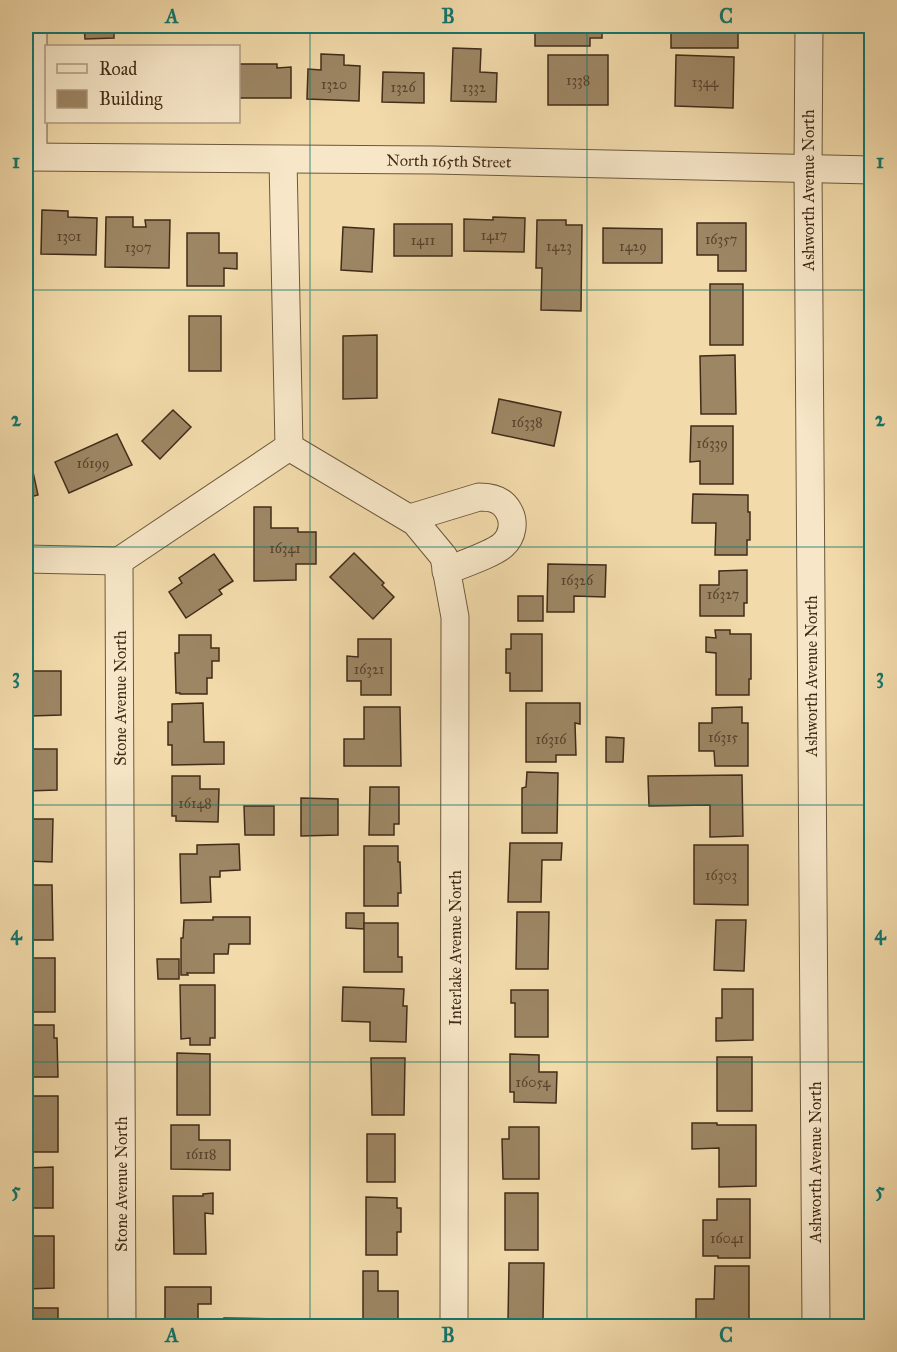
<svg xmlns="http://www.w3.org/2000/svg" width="897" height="1352" font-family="'IM FELL Great Primer',serif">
<rect width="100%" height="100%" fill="#f2daaa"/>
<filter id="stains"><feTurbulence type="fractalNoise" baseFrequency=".00333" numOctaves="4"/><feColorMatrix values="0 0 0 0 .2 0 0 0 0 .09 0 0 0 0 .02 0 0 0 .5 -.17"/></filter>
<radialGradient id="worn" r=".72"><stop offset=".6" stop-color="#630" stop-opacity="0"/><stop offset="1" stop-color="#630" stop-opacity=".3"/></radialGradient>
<!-- building -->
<g fill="#9d8664" stroke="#412c19" stroke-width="1.5">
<polygon points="84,26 114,26 114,38 85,39"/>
<polygon points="535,26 602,26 602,38 590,38 590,46 535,46"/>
<rect x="671" y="26" width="67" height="22"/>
<polygon points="453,48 481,49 480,72 497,73 496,102 451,101"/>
<polygon points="321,54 344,55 344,65 360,66 359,101 307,99 308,69 321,70"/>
<rect x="548" y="55" width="60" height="50"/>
<polygon points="676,55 734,57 733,108 675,106"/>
<polygon points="238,64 277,64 277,68 291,67 291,98 238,98"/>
<polygon points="866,65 872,65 872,120 869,121 869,100 866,100"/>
<polygon points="383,72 424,73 424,103 382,102"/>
<polygon points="42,210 68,211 68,217 97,218 96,255 41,254"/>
<polygon points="869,211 872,211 872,268 866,268 866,230 869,230"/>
<polygon points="106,217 133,217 133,227 146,227 145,220 170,220 169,268 105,267"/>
<polygon points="493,217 525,218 524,252 464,251 464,219 493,220"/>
<polygon points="537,220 566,220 566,225 582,225 581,311 541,310 542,268 536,268"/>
<polygon points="697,223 746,223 746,271 718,271 718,255 697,255"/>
<rect x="394" y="224" width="58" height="32"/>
<polygon points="343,227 374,229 372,272 341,270"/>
<polygon points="603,228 662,229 662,263 603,263"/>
<polygon points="187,233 219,233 219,253 237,253 237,269 224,268 224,286 187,286"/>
<rect x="866" y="280" width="6" height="24"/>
<rect x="710" y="284" width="33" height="61"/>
<rect x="189" y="316" width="32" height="55"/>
<polygon points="377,335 377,398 343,399 343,336"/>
<rect x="868" y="349" width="4" height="49"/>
<polygon points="735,355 736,414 701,414 700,356"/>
<polygon points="499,399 561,412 554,446 492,433"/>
<polygon points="173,410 191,427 160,459 142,441"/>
<rect x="869" y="416" width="3" height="65"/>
<polygon points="691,426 733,426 733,484 700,484 700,461 690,462"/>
<polygon points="117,434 132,465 69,493 55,462"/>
<polygon points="26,444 27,444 38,495 26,498"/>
<polygon points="693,494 748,495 748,512 750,512 750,540 747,540 747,555 715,555 716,523 692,523"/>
<polygon points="254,507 271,507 271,528 298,528 298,532 316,532 316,564 296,564 296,580 254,581"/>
<rect x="867" y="531" width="5" height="20"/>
<polygon points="354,553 384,583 382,585 394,597 373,619 330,577"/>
<polygon points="214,554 233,581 219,590 222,594 186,618 169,592 182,583 179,578"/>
<polygon points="548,564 606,565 605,597 574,596 574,612 547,612"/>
<polygon points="747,570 747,603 744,603 744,616 700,616 700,585 719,585 719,571"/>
<rect x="518" y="596" width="25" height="25"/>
<polygon points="715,630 730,630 730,634 751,634 751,679 749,679 749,695 716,695 716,653 706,652 706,637 716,638"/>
<polygon points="511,634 542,634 542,691 510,691 510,673 506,673 506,649 511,649"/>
<polygon points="179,635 211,635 211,648 219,648 219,661 212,661 212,678 207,678 207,694 180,694 180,693 176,693 175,653 179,653"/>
<polygon points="358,639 391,639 391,695 361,695 361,681 347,681 347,656 358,657"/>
<rect x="868" y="662" width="4" height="29"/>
<polygon points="30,671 61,671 61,715 31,716"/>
<polygon points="203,703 204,742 224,742 224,764 172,765 172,745 168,745 168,722 172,722 172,704"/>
<polygon points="526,703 580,703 580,724 575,723 576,755 556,755 556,762 526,762"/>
<polygon points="364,707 400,707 401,766 344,766 344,739 364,739"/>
<polygon points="742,707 742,723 748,723 748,766 715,766 714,751 699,751 699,723 712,723 712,708"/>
<polygon points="606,737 624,738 623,762 606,762"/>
<polygon points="27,749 57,749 57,790 27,791"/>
<polygon points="527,772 558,773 557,833 522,833 522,788 526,787"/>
<polygon points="742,775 743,836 710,837 710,805 649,806 648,776"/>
<polygon points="172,776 200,776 200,789 219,789 218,822 176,821 176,816 172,816"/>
<polygon points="370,787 399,787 399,824 394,824 394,835 369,835"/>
<polygon points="301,798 338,799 338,835 301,836"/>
<polygon points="244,806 274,806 274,835 245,835"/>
<polygon points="26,819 53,819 52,862 26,861"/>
<polygon points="510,843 562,843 561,860 542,860 541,902 508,902"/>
<polygon points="239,844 240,870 220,871 220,877 210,877 211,902 181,903 180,854 197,854 197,845"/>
<polygon points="694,845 748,845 748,905 694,904"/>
<polygon points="364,846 398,846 398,862 400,862 401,893 398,893 398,906 364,906"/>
<polygon points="26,885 52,885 53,940 26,940"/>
<polygon points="517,912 549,912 548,969 516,969"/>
<polygon points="346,913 364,913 364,929 346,928"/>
<polygon points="213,917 250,917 250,944 229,944 228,954 214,954 214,973 187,973 188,975 181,975 181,938 183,938 184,920 213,920"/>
<polygon points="716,920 746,920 744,971 714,970"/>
<polygon points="364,923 398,923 398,957 402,957 402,972 364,972"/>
<rect x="26" y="958" width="29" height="54"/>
<polygon points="157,959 179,959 179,979 158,979"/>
<polygon points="867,979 872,979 872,1002 866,1002"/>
<polygon points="180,985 215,985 215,1038 210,1038 210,1045 190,1045 190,1038 181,1039"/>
<polygon points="343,987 404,989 403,1006 407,1006 406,1042 370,1041 370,1022 342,1021"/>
<polygon points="722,989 753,989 753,1040 716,1041 716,1018 722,1018"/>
<polygon points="511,990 548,990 548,1037 515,1037 515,1003 511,1003"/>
<polygon points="32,1025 54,1025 54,1038 57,1038 58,1077 26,1077 26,1038 32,1038"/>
<polygon points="177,1053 210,1054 210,1115 177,1115"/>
<polygon points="510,1054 539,1055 539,1072 557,1072 556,1103 514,1102 514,1092 510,1092"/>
<rect x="717" y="1057" width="35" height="54"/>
<polygon points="371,1058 405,1058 404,1115 372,1115"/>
<polygon points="871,1086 872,1086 872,1140 870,1140"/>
<rect x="26" y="1096" width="32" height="56"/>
<polygon points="692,1123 717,1123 717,1125 756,1125 756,1186 719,1187 719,1148 692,1149"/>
<polygon points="171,1125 199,1125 199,1140 230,1140 230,1170 171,1169"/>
<polygon points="509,1127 539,1127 539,1179 503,1179 502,1139 509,1139"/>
<rect x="367" y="1134" width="28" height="48"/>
<rect x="869" y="1158" width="3" height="27"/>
<polygon points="53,1167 53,1208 26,1208 26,1168"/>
<polygon points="213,1193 213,1214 205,1213 206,1254 174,1254 173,1196 203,1196 203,1194"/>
<rect x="505" y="1193" width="33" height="57"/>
<polygon points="366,1197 397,1198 397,1208 401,1208 401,1232 397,1232 397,1255 366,1255"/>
<polygon points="717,1199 750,1199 750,1258 718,1258 718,1256 703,1256 703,1220 717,1220"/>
<polygon points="867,1228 872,1229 872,1248 866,1248"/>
<polygon points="26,1236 54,1236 54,1288 26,1289"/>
<polygon points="509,1263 544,1263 543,1321 508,1321"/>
<polygon points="715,1266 749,1266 749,1325 696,1325 696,1299 714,1299"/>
<polygon points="363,1271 378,1271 378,1291 398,1291 398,1326 363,1326"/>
<polygon points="165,1287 211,1287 211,1304 198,1304 198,1326 165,1326"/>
<polygon points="868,1300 872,1300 872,1318 868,1317"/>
<polygon points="29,1308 58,1308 58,1326 26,1326 26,1320 29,1320"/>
<polygon points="224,1318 281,1319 281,1326 224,1326"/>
</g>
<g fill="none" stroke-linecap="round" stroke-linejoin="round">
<defs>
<g id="street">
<polyline points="809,26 808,168 816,1326"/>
<polyline points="26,157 434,160 872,170"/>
<polyline points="33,157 33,26"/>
<polyline points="289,447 415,522 444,557 455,617 454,1326"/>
<path d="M410 518 479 497C491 497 502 499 508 510 515 521 513 536 503 545 493 554 460 565 446 571"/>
<polyline points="26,559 119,561"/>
<polyline points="122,1326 119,561 289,447 283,160"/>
</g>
</defs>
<!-- street casing -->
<use href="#street" stroke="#6d583d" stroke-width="29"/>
<!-- street -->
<use href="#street" stroke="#f7e7c8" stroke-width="27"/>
</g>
<!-- grid -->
<path fill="none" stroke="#0f766e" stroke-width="1.5" stroke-opacity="0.55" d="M310 26V1326M587 26V1326M26 290H872M26 547H872M26 805H872M26 1062H872"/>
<g text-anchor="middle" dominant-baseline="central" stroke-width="4.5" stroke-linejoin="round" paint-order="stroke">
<!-- number labels -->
<g font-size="14" fill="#58422c">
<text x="578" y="80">1338</text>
<text x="705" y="82">1344</text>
<text x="334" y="84">1320</text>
<text x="403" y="87">1326</text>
<text x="474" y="87">1332</text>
<text x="494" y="235">1417</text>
<text x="69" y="236">1301</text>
<text x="721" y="239">16357</text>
<text x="423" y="240">1411</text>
<text x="559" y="246">1423</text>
<text x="633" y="246">1429</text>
<text x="138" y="247">1307</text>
<text x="527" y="422">16338</text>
<text x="712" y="443">16339</text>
<text x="93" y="463">16199</text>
<text x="285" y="548">16341</text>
<text x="577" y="580">16326</text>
<text x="723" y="594">16327</text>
<text x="369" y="669">16321</text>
<text x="723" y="737">16315</text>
<text x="551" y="739">16316</text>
<text x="195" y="803">16148</text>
<text x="721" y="875">16303</text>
<text x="533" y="1082">16054</text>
<text x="201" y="1154">16118</text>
<text x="727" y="1238">16041</text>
</g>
<!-- street labels -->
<g font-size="16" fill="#412c19" stroke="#f7e7c8">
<text transform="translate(449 161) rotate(1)">North 165th Street</text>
<text transform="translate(808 190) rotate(-90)">Ashworth Avenue North</text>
<text transform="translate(811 676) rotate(-90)">Ashworth Avenue North</text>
<text transform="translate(120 698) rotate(-90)">Stone Avenue North</text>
<text transform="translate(455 948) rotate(-90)">Interlake Avenue North</text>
<text transform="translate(815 1162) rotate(-90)">Ashworth Avenue North</text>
<text transform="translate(121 1184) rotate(-90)">Stone Avenue North</text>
</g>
</g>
<!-- margin -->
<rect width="897" height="1352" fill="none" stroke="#f2daaa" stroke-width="66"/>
<!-- legend -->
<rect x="45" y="45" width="195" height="78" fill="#f7e7c8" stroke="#ae9c82" stroke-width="1.5"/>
<rect x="57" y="64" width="30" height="9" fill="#f7e7c8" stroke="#ae9c82" stroke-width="1.5"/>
<text x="99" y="75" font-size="18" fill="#412c19">Road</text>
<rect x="57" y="90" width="30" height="18" fill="#9d8664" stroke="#ae9c82" stroke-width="1.5"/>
<text x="99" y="105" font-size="18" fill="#412c19">Building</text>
<rect x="33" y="33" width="831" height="1286" fill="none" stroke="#0f766e" stroke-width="2"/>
<g font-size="20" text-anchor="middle" font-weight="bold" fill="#0f766e">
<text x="172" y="23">A</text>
<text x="448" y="23">B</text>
<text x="726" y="23">C</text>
<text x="16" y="168">1</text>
<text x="880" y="168">1</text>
<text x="16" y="426">2</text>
<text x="880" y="426">2</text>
<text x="16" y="683">3</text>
<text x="880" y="683">3</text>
<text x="16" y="940">4</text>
<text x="880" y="940">4</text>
<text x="16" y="1197">5</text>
<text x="880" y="1197">5</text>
<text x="172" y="1342">A</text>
<text x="448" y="1342">B</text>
<text x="726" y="1342">C</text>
</g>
<rect width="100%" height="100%" filter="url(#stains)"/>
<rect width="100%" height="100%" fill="url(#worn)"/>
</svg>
